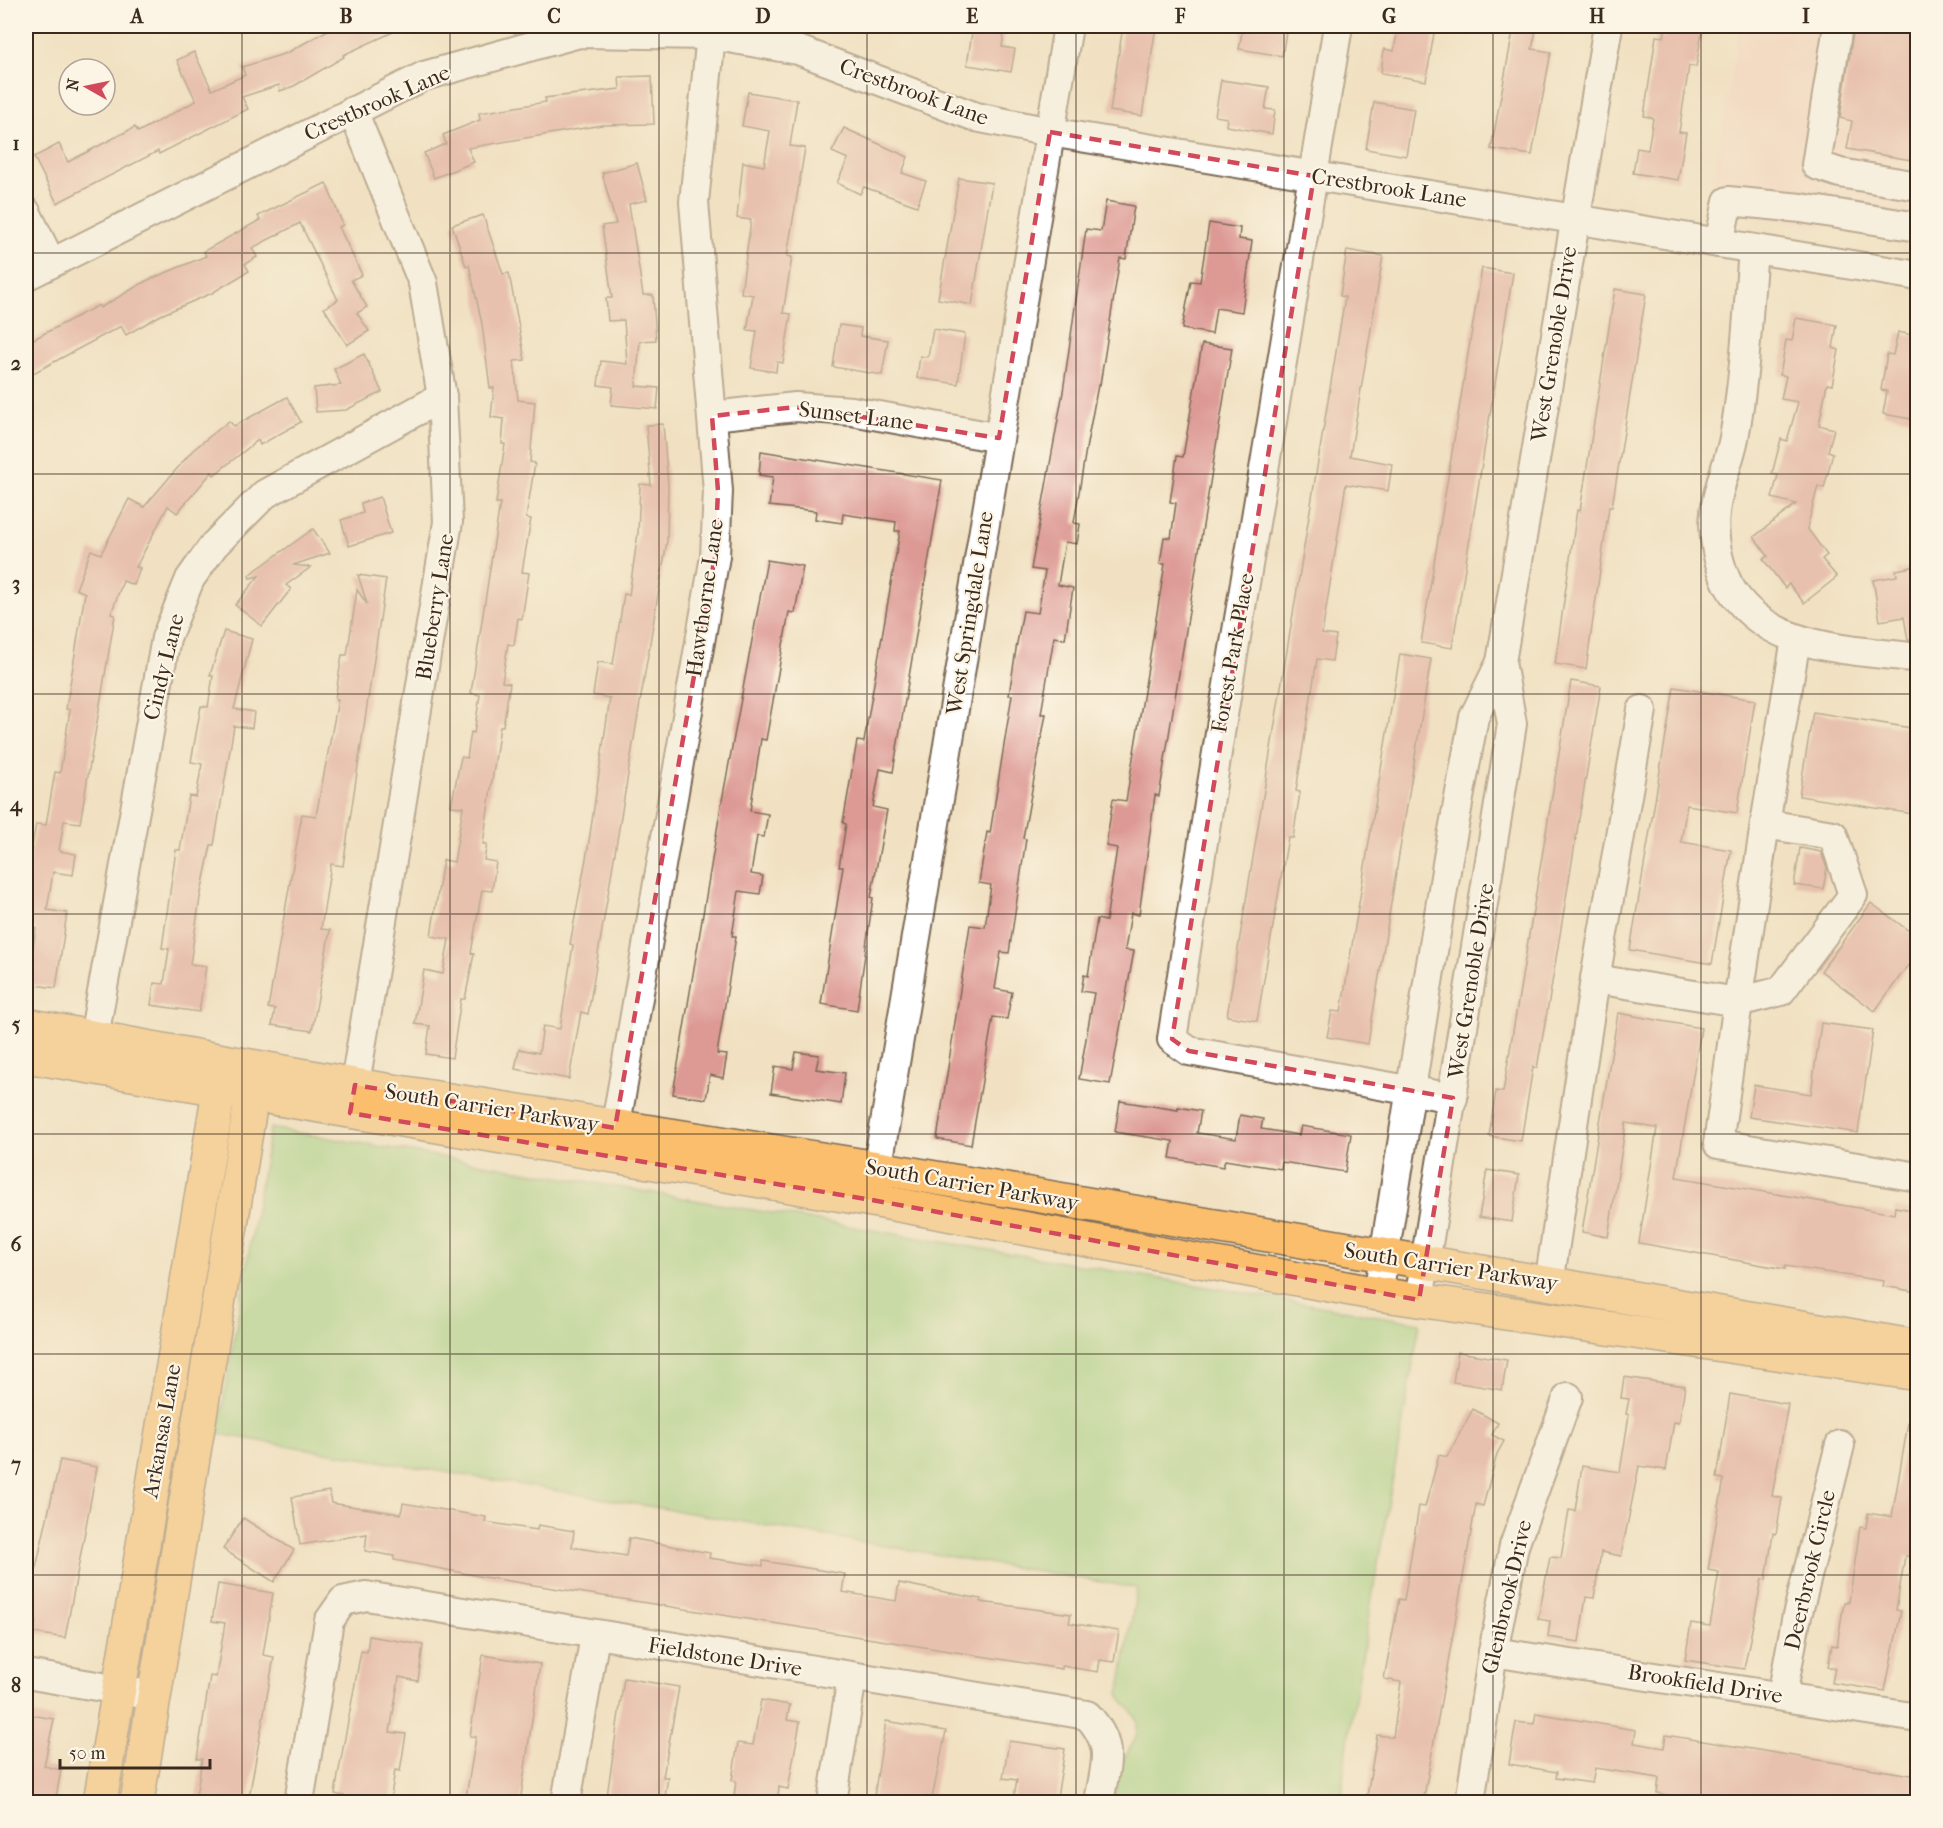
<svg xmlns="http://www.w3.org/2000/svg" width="1943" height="1828" font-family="'IM FELL French Canon',serif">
<rect width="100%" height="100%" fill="#fcf5e5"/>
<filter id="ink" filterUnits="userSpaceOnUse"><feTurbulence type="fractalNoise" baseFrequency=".0167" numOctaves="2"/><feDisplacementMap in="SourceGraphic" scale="12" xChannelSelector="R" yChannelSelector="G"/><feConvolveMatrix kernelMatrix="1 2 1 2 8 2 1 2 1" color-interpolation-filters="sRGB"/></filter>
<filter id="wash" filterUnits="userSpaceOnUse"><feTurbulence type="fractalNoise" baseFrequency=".008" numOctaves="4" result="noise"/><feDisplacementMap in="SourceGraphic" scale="24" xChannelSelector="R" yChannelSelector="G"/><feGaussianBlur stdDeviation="1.35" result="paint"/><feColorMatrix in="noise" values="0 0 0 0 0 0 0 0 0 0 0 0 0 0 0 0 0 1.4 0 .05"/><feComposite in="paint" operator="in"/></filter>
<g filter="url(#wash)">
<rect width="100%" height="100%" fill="#f1e1c2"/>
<!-- built -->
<polygon fill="#f6d2c3" points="1739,26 1917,26 1917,242 1708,210"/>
<!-- green -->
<polygon fill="#9bd183" stroke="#6b7e50" stroke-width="1.5" points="270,1128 1420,1323 1367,1626 1344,1766 1342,1802 1113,1802 1118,1769 1136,1738 1138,1720 1119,1695 1137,1588 218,1434"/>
<g id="blocks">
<!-- building -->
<g fill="#dd9a95">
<polygon points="335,26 406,26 343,55 344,57 294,86 280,91 279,85 242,97 248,109 159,154 158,151 57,203 34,157 59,144 68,162 135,127 138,132 196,101 177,60 194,52 212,90 245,75 242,67 287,53"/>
<polygon points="973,26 1005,26 1002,47 1015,49 1011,72 967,65"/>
<polygon points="1123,26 1156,26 1142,116 1110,111"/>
<polygon points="1243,26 1287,26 1282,56 1239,49"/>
<polygon points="1514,26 1537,26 1532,49 1551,52 1532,155 1491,149"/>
<polygon points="1666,26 1703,26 1696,67 1689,66 1679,132 1686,133 1678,180 1633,173 1637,148 1648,150 1653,118 1644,116 1656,36 1664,37"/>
<polygon points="1854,26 1917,26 1917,161 1847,149 1852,121 1840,118"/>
<polygon points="1398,27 1434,33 1426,81 1381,73 1384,49 1394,51"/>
<polygon points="652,76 654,124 602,125 468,148 474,162 434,178 424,153 446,144 443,135 480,120 479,113 546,102 545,98 620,89 619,77"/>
<polygon points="1221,80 1269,87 1265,109 1275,110 1272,134 1226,126 1227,118 1215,116"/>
<polygon points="748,92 797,100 790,146 805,148 787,256 792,257 783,313 791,314 783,363 777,362 776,372 751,368 757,331 747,330 753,295 741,293 751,220 737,218 743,162 764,166 770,131 742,126"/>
<polygon points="1374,102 1414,109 1406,156 1366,149"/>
<polygon points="844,128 908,157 902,173 926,181 917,206 864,187 860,194 837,183 848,159 832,152"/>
<polygon points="637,163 647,200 629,204 643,295 653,295 656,340 640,341 636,386 659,388 657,409 611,405 613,387 598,385 601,361 627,364 624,320 608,321 606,298 612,298 602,226 616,224 602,173"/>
<polygon points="959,178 992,183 972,305 938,299"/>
<polygon points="326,183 343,225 339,227 362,275 351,280 367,307 357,313 369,331 347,345 324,308 338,300 300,223 252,248 257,257 245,264 249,271 212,293 161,315 126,335 121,326 26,377 26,343 99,305 100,308 146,281 206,256 204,251 260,220 258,216"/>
<polygon points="1106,201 1134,206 1126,259 1120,258 1100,385 1098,385 1086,449 1074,523 1080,524 1077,544 1065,542 1058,585 1073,588 1065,639 1054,637 1041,714 1046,714 1023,838 1026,839 1009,953 1001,952 995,989 1012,992 1007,1019 993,1017 971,1145 937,1139 970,925 985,927 991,885 979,883 987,832 990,833 1012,695 1009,695 1017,643 1023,611 1038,613 1045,571 1031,569 1063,392 1086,229 1101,231"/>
<polygon points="483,215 503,274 509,273 525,360 514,361 518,400 535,402 530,462 535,463 526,518 531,519 522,572 529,573 522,619 518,618 514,645 508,644 502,682 510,683 503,726 500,726 483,844 487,844 484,860 496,862 492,891 482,890 471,953 474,954 465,999 461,999 452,1058 426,1054 430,1026 415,1024 424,970 443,974 449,939 431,936 443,860 454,862 463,807 451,806 461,757 467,758 471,732 474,733 480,695 471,693 500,503 496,503 505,444 502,444 504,419 491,417 494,388 490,388 482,324 469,265 466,266 452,225"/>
<polygon points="1209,223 1240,228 1239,239 1252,241 1242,312 1216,308 1212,334 1182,329 1191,281 1200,282"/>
<polygon points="1347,250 1383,256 1350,456 1392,464 1388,491 1346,484 1322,634 1336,636 1332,661 1317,659 1296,791 1300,792 1293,838 1288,837 1257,1021 1227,1016 1345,297 1340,296"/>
<polygon points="1482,268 1513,273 1452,648 1421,643"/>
<polygon points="1615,289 1646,294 1612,507 1609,507 1586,669 1555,664 1577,510 1580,511"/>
<polygon points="1796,318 1837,325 1833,348 1839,350 1832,385 1827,384 1819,425 1834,429 1828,451 1833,453 1824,488 1818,486 1807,528 1827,555 1822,559 1837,577 1804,603 1789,584 1785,588 1763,559 1768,556 1754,537 1796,504 1772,498 1778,475 1772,474 1781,439 1787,441 1798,402 1781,399 1786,376 1780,375 1786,340 1792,341"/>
<polygon points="839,325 861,328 860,336 888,340 882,375 833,367"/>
<polygon points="933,329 965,334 958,384 917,378 920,356 928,357"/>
<polygon points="1898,332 1917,336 1917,420 1883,414 1887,391 1881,390 1887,354 1893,355"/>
<polygon points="1202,344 1232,348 1159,796 1155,795 1139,915 1131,913 1125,950 1134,951 1110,1084 1079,1079 1094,993 1081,991 1084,975 1088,976 1097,919 1106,921 1117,848 1106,846 1113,799 1126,801 1165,564 1160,564 1164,537 1171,538 1176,503 1170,502 1177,456 1183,457"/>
<polygon points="364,354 382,392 346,410 316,412 314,388 341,385 334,369"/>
<polygon points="287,397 301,422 260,445 258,440 214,475 212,472 177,513 168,506 136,567 140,568 134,585 123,581 111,614 115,615 80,823 64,821 59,851 76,854 73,875 53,872 47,910 67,913 56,988 27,984 36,928 26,926 26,879 36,824 46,825 55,772 60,773 70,710 66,709 85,593 76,589 91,550 101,554 129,499 144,507 193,450 229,421 234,426"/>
<polygon points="663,424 668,486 667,541 588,1014 581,1012 569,1079 515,1069 519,1049 539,1053 543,1026 560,1029 573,945 570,944 588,848 610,698 593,695 598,662 613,664 624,594 629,595 638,533 640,484 651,485 646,425"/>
<polygon points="761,451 942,480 893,772 880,769 873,807 887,810 871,897 873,898 857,1010 821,1004 843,867 839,867 846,824 843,823 857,741 864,742 900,531 895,531 896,522 843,514 842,523 815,519 816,511 769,506 773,477 759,475"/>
<polygon points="380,497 391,533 349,546 341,520 363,513 361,503"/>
<polygon points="313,529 330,553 293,565 311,567 286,585 291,589 262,626 235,605 259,576 250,578 249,575"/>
<polygon points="767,560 803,566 795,613 789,612 766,740 761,739 750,811 768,814 764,837 757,836 751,874 763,876 760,894 739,891 732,936 736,936 717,1054 727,1055 723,1078 710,1075 706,1099 673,1094 721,806"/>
<polygon points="1917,566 1917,641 1908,640 1904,617 1880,621 1873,580 1897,576 1896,570"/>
<polygon points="358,575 386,579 343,866 331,864 321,929 330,930 312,1031 272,1025 275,1009 268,1008 302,814 316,816 338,700 335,699 342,655 347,655 357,590 367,604"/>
<polygon points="224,631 252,639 234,709 254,712 252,728 234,726 214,845 211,845 200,898 190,964 206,966 199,1012 151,1005 154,983 164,984 169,949 162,948 176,850 180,850 189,796 196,797 202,764 191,762 201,706 208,707 213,676 210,675"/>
<polygon points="1400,654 1431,659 1368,1044 1327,1037 1332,1011 1341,1012"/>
<polygon points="1571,681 1601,686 1549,1001 1537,1068 1533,1067 1521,1141 1489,1136 1496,1091 1503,1092"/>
<polygon points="1674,687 1755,700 1737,813 1687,805 1686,811 1681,842 1731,850 1712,964 1630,950"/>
<polygon points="1813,712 1917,729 1917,785 1913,814 1799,796"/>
<polygon points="1800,848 1821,852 1827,868 1823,889 1794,885"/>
<polygon points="1871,903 1917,937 1917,953 1875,1011 1821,971"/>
<polygon points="1618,1013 1701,1028 1676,1177 1894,1214 1895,1207 1917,1211 1917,1292 1883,1286 1884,1281 1785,1266 1785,1269 1639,1243 1657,1128 1626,1123 1608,1237 1582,1232"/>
<polygon points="1821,1023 1873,1030 1858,1133 1749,1117 1754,1085 1811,1094"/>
<polygon points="796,1052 819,1055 816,1069 845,1073 841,1104 771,1093 775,1066 793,1069"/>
<polygon points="1120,1101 1178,1110 1178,1107 1201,1111 1197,1133 1236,1139 1240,1115 1263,1119 1261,1129 1299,1135 1301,1126 1351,1134 1345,1172 1282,1162 1281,1169 1225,1160 1223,1167 1170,1158 1173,1141 1115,1132"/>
<polygon points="1487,1170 1519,1175 1512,1222 1479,1217"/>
<polygon points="1458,1352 1507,1360 1502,1390 1453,1382"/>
<polygon points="1624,1377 1685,1386 1679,1423 1674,1422 1666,1470 1639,1466 1621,1556 1601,1552 1594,1598 1586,1597 1579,1642 1548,1637 1550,1621 1538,1619 1550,1557 1561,1558 1569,1510 1575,1511 1582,1466 1620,1472 1629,1415 1626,1414 1629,1399 1621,1398"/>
<polygon points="1730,1394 1788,1404 1772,1496 1782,1498 1776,1534 1773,1533 1766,1580 1762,1579 1744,1669 1685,1660 1691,1623 1710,1626 1719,1572 1708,1570 1724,1479 1717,1478"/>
<polygon points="1473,1409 1498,1423 1492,1435 1504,1441 1497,1454 1483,1506 1476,1504 1423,1803 1366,1803 1377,1735 1393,1737 1401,1682 1384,1679 1399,1599 1404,1600 1419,1506 1425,1507 1439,1455 1447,1457"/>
<polygon points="1908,1423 1917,1424 1917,1549 1916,1557 1905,1556 1896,1610 1901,1611 1885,1691 1832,1683 1835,1668 1828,1667 1832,1645 1837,1646 1844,1602 1849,1602 1860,1527 1866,1528 1868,1513 1892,1517"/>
<polygon points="60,1460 97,1467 65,1638 34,1633 36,1620 29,1619 34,1587 32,1586"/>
<polygon points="329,1491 331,1503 401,1514 403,1503 486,1517 485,1522 537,1530 538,1525 574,1531 572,1547 626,1556 629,1538 710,1553 709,1558 763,1566 763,1561 845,1574 842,1592 896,1601 899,1583 981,1599 981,1602 1071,1614 1069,1623 1119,1631 1114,1662 1100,1660 1098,1672 1062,1666 1062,1669 484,1577 394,1560 394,1556 365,1551 367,1534 300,1545 292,1497"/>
<polygon points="243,1518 294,1550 274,1582 223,1549"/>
<polygon points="218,1584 273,1593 263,1655 274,1657 248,1803 195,1803 202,1759 197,1759 210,1676 216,1677 225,1623 212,1621"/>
<polygon points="369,1636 423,1645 418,1681 399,1677 390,1732 406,1734 400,1771 395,1770 390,1803 343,1803 344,1796 335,1794 339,1770 361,1651 367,1652"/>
<polygon points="483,1655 540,1664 520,1803 465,1803 476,1737 470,1736"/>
<polygon points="624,1678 679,1687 663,1777 668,1777 664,1803 606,1803"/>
<polygon points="761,1700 790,1705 787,1720 800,1722 788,1789 779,1787 777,1803 733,1803 736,1781 732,1780 738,1743 753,1745"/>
<polygon points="1536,1713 1636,1730 1634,1743 1664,1748 1666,1735 1917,1776 1917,1803 1709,1803 1657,1793 1659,1778 1595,1768 1592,1783 1556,1778 1557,1772 1509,1764 1516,1722 1534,1724"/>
<polygon points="26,1714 54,1719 44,1766 61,1770 55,1803 26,1803"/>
<polygon points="886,1721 946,1731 931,1803 873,1803"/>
<polygon points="1009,1741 1065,1749 1056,1803 1013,1803 1017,1780 1003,1778"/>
</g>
</g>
</g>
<g filter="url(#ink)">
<use href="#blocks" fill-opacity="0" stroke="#7b6a57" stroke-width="1.5"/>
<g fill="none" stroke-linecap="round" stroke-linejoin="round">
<defs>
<g id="minor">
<polyline points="1338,26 1221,727 1172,1039 1189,1051 1453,1098"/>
<polyline points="1838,26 1816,165 1840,173 1918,186"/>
<polyline points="26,212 51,263"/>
<polyline points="1719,243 1728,201 1801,208 1918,227"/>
<path d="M1753 249C1748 312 1745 376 1734 438 1729 463 1717 488 1715 513 1712 536 1718 563 1728 584 1764 651 1851 649 1918 658"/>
<polyline points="26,276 424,76 579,33 711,35 798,50 976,117 1050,132 1918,276"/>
<polyline points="712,416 796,407 852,411 999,438"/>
<polygon points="1765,824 1833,835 1853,895 1781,991 1738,1002"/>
<polyline points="1765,824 1796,639"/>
<polyline points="1595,979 1642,710"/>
<polyline points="90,1059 166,638 190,579 214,545 265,494 442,397"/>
<polyline points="351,1108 448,522 442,397 423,283 353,111"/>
<polyline points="612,1147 715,556 718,491 694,202 711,35"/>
<polyline points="874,1189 1068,26"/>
<polyline points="1549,1284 1595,979 1738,1002 1718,1144 1918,1177"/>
<polyline points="1378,1294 1448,858 1474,717 1501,662 1608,26"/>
<polyline points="1419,1300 1512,724 1501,662"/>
<polyline points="1493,1652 1918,1718"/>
<polyline points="26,1674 155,1696"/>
<polyline points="1782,1696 1796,1620 1840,1445"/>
<path d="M299 1802 329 1621 343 1601 366 1596 1087 1715C1116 1746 1105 1765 1099 1802"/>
<polyline points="566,1802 595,1636"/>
<polyline points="832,1802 852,1677"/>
<polyline points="1470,1802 1493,1652 1514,1546 1568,1397"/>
</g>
<g id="major">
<polyline points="26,1025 355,1085 878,1168 1918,1347"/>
<polyline points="26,1056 872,1200 1378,1294 1918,1374"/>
<polyline points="100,1802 223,1067"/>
<polyline points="137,1802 256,1071"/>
</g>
</defs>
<!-- minor casing -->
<use href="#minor" stroke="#7b6a57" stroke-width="32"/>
<!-- major casing -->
<use href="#major" stroke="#7b6a57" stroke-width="36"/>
<!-- minor -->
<use href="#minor" stroke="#fff" stroke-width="28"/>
<!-- major -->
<use href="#major" stroke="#fabe6d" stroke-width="33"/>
</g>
</g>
<!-- marked area -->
<path d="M0 0H1943V1828H0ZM1050 132 1314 176 1172 1039 1189 1051 1453 1098 1419 1300 872 1200 350 1113 355 1085 615 1128 715 556 718 491 712 416 796 407 999 438Z" fill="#f1e1c2" fill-opacity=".55" fill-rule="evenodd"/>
<path fill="none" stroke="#d1495b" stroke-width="4.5" stroke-dasharray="12 8" stroke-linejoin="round" d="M1050 132 1314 176 1172 1039 1189 1051 1453 1098 1419 1300 872 1200 350 1113 355 1085 615 1128 715 556 718 491 712 416 796 407 999 438Z"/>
<!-- grid -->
<path fill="none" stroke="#3b2a1e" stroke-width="1.5" stroke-opacity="0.55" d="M242 26V1802M450 26V1802M659 26V1802M867 26V1802M1076 26V1802M1284 26V1802M1493 26V1802M1701 26V1802M26 253H1918M26 474H1918M26 694H1918M26 914H1918M26 1134H1918M26 1354H1918M26 1575H1918"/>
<g text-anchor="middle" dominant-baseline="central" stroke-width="4.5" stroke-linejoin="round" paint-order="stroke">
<!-- street labels -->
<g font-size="22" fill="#3b2a1e" stroke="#fcf5e5">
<text transform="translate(914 92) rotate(20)">Crestbrook Lane</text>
<text transform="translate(377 103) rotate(-24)">Crestbrook Lane</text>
<text transform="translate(1389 188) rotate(9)">Crestbrook Lane</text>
<text transform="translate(1554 344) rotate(-81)">West Grenoble Drive</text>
<text transform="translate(856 416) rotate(7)">Sunset Lane</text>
<text transform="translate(705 598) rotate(-82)">Hawthorne Lane</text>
<text transform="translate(435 607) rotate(-81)">Blueberry Lane</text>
<text transform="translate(970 613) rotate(-81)">West Springdale Lane</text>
<text transform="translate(1233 653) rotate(-80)">Forest Park Place</text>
<text transform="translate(164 667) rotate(-76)">Cindy Lane</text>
<text transform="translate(1471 981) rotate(-81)">West Grenoble Drive</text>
<text transform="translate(492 1108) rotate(9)">South Carrier Parkway</text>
<text transform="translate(972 1185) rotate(10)">South Carrier Parkway</text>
<text transform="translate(1451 1267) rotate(9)">South Carrier Parkway</text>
<text transform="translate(162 1431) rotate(-80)">Arkansas Lane</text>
<text transform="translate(1810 1570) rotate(-77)">Deerbrook Circle</text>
<text transform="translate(1507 1597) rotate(-77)">Glenbrook Drive</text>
<text transform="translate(725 1657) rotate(9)">Fieldstone Drive</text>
<text transform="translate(1705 1684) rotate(9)">Brookfield Drive</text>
</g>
</g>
<!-- margin -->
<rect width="1943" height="1828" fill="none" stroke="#fcf5e5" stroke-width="66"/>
<!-- north arrow -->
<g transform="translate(87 87) rotate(279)"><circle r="28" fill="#fcf5e5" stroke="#afa495" stroke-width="1.5"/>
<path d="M0-4.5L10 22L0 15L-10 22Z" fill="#d1495b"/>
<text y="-9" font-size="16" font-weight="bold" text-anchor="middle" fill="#3b2a1e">N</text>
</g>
<!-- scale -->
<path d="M60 1759v9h150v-9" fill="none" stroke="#3b2a1e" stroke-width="3"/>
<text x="69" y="1759" font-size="18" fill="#3b2a1e" stroke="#fcf5e5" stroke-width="4.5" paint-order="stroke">50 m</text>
<rect x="33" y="33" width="1877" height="1762" fill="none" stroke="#3b2a1e" stroke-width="2"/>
<g font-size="20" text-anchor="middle" font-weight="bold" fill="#3b2a1e">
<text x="137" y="23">A</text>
<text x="346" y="23">B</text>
<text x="554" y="23">C</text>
<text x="763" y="23">D</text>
<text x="972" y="23">E</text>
<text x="1180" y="23">F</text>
<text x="1389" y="23">G</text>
<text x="1597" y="23">H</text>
<text x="1806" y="23">I</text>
<text x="16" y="150">1</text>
<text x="16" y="370">2</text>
<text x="16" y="590">3</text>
<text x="16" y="811">4</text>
<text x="16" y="1031">5</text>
<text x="16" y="1251">6</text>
<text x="16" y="1471">7</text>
<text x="16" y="1692">8</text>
</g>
</svg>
